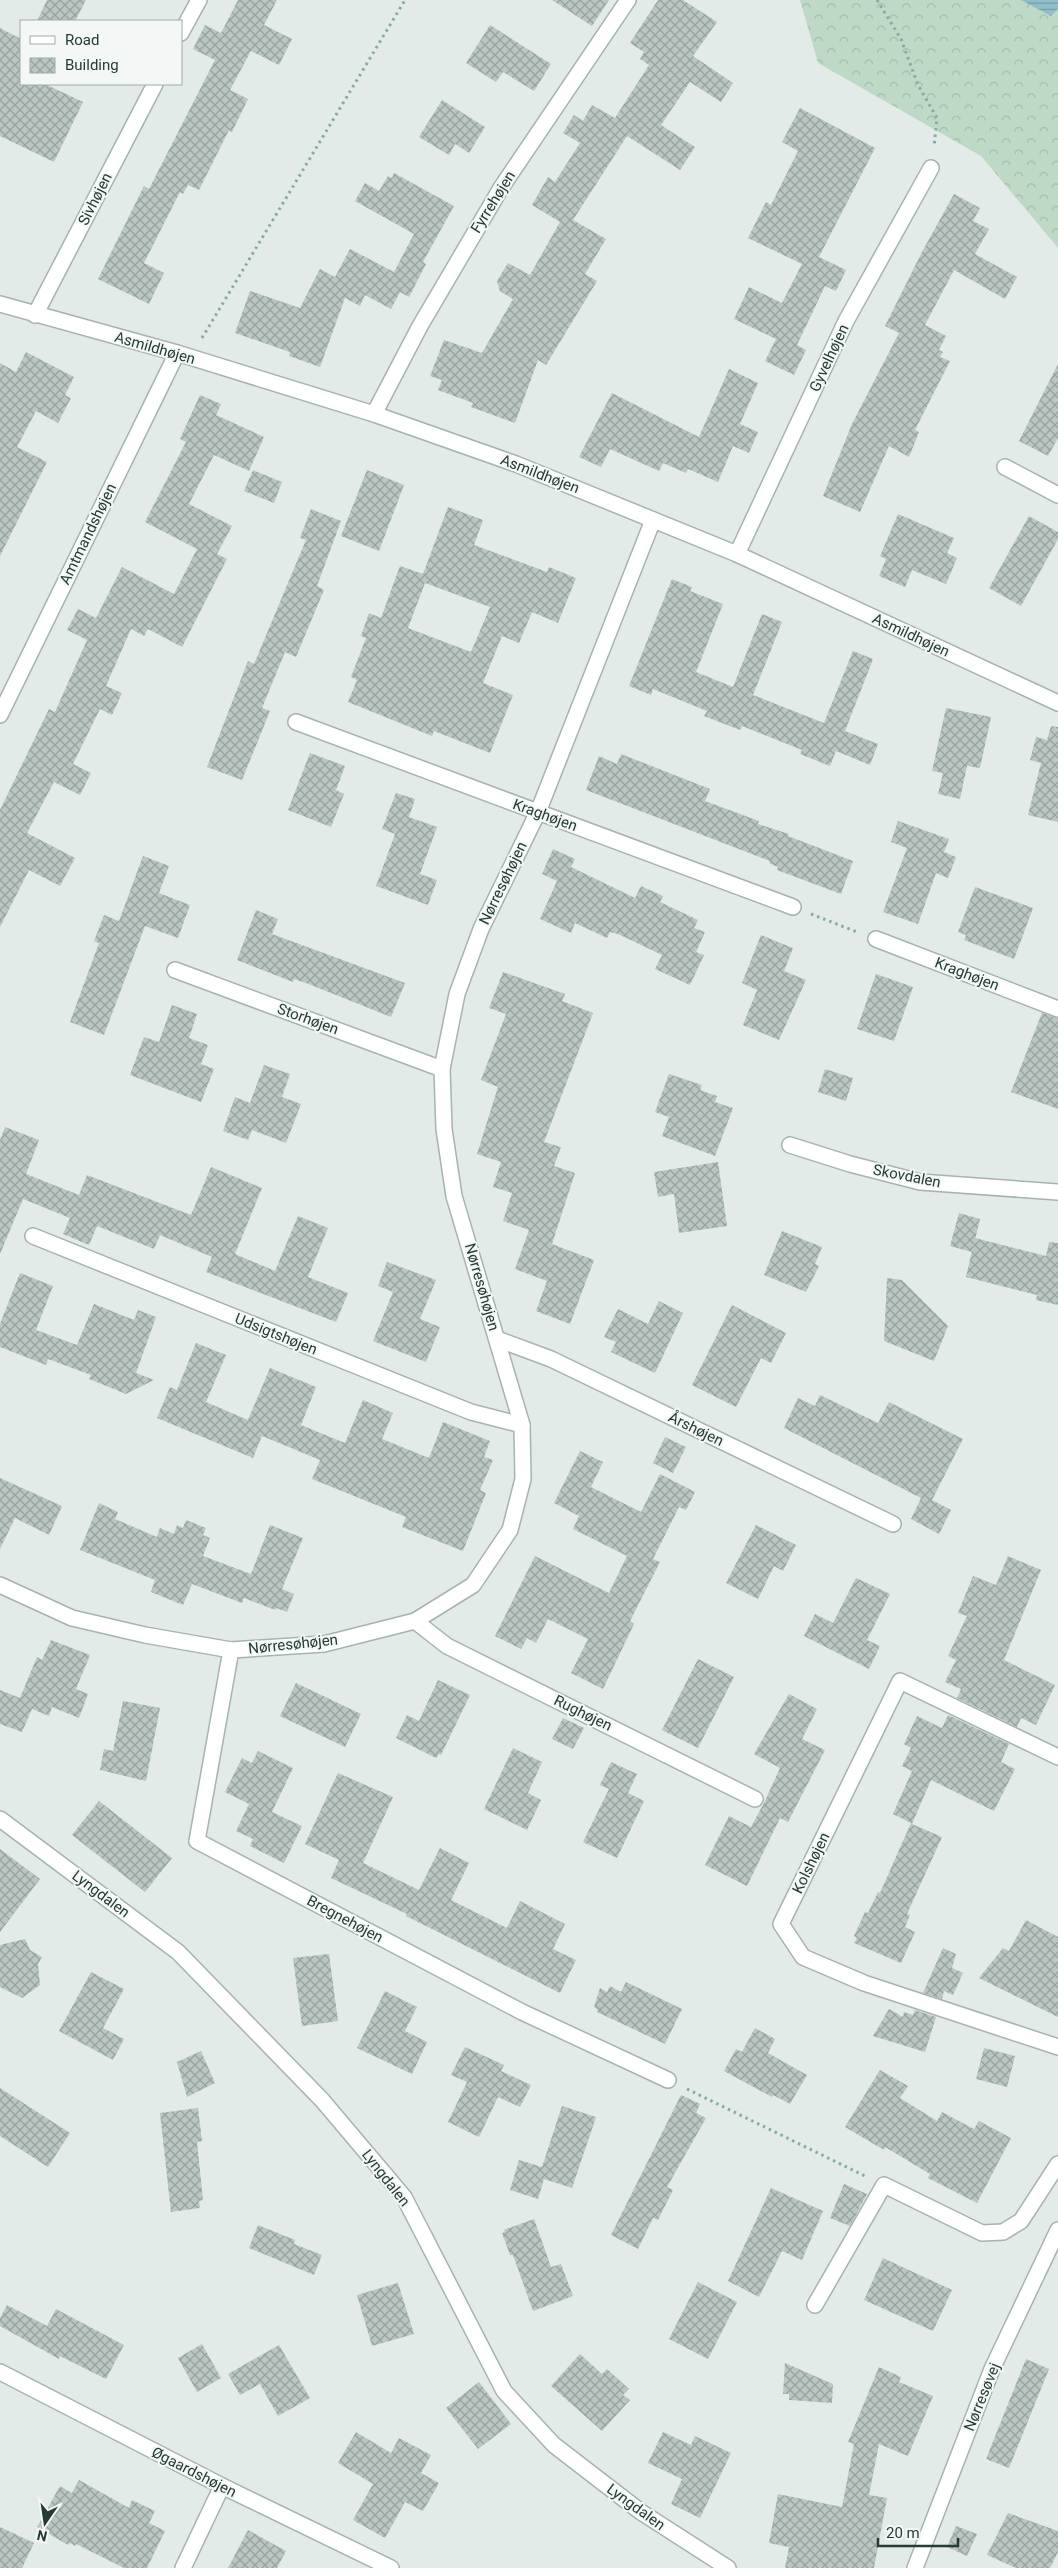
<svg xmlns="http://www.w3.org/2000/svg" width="1058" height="2568" font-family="Roboto,sans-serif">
<defs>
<pattern id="forest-crowns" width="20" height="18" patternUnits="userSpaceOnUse" patternTransform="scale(1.25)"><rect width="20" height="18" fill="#bedac7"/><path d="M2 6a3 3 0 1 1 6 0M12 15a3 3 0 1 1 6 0" fill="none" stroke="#a3bcac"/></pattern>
<pattern id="water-rules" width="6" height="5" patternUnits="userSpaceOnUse" patternTransform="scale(1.25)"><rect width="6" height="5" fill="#91beca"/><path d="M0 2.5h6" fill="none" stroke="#769ca5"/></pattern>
<pattern id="building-cross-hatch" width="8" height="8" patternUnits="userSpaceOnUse" patternTransform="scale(1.25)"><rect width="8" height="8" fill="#b9c6c1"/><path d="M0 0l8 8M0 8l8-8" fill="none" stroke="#96a29e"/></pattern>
</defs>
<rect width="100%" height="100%" fill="#e3ebe8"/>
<!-- forest -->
<polygon fill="url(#forest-crowns)" points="800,0 1058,0 1058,248 981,156 818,63"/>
<!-- water -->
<polygon fill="url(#water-rules)" points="1021,0 1058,0 1058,9 1051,16"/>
<!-- building -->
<g fill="url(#building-cross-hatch)" fill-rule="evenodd">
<polygon points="47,0 86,0 75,21 37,21"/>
<polygon points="238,0 277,0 264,25 292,39 279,65 251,51 230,90 248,99 232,132 229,130 199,190 188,185 183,194 180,192 144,263 164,273 149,304 98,279 144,186 149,189 215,60 193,49 205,25 221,33"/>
<polygon points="552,0 609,0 592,26"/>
<polygon points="658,0 683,0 717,22 693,56 733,83 721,102 690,82 661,125 695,147 680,170 627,136 573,220 606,239 585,274 597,281 546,365 538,360 515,423 471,407 473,403 438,390 442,380 430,376 444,340 482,353 513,299 500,291 497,281 508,263 530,275 560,222 532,205 548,177 555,182 580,143 563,133 574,115 583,121 592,105 615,118 649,65 640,59 644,52 630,43"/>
<polygon points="490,25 551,64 534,91 503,72 496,82 466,63"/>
<polygon points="0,28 21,39 21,84 45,84 83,102 54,162 0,136"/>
<polygon points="442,100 485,127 469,153 455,144 449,155 419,137"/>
<polygon points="800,108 875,148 819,257 846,270 836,291 825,286 797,345 806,350 794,375 765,361 776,339 734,319 749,287 782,303 802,264 748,238 766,202 771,205 798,151 782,142"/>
<polygon points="394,173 454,206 423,262 426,264 409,297 400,292 391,309 365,295 360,306 345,298 320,367 289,356 290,352 235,333 250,291 300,308 320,269 335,277 350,249 394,272 414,234 355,201 365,183 379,191 388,176 392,178"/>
<polygon points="954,194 980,208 973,221 989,229 975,254 1017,277 1005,299 954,270 925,325 946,336 939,350 943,352 940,357 950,361 915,430 919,432 909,457 889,446 860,512 823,496 852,424 899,333 885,326 922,252"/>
<polygon points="26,352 74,377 65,395 71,398 58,423 36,411 17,447 47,462 0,556 0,363 16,372"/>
<polygon points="1058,364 1058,438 1048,456 1019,441"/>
<polygon points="729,369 758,383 740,424 758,432 749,453 733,446 718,482 688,469 686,473 663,463 659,471 610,449 601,467 579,457 612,393 699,437"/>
<polygon points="200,395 221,404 216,415 264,437 249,471 214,455 189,504 232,526 217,554 227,559 182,647 148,629 144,636 131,629 106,686 122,693 112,715 100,709 73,764 91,773 80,795 54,782 27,833 75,858 60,886 29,870 0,927 0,810 49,709 55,712 87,640 67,630 78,609 96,618 122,567 174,594 197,549 145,522 186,442 180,439"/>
<polygon points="253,470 282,482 274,503 244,491"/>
<polygon points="367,470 404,485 379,551 341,536"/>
<path d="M448 507 483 520 474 545 547 572 549 567 576 578 558 623 532 612 519 643 502 636 483 683 513 695 490 753 434 731 432 736 348 702 357 680 351 677 366 638 361 636 369 613 381 618 400 566 423 574ZM425 583 490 607 471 652 408 628Z"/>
<polygon points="311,509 341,521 317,586 324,590 296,657 285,652 262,708 270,711 242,780 207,767 248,661 254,664 306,540 300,538"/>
<polygon points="898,514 954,538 947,553 957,558 946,584 912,570 905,587 879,576 886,559 880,556"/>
<polygon points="1029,516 1058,532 1058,539 1021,606 989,588"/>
<polygon points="672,579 692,587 690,591 723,604 696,672 733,687 762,614 782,622 753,695 824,723 853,651 873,659 845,731 878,744 870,765 836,751 830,766 800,754 802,750 742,726 740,730 704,716 707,711 653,689 651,695 629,686"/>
<polygon points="946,708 991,717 980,768 967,766 960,799 938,794 943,773 932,771"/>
<polygon points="1051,726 1058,727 1058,822 1028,815 1041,763 1030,760 1036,737 1047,740"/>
<polygon points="310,753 345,766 336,790 344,794 331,827 288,810"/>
<polygon points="621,754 710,789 705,801 759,821 758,824 789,834 788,836 853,861 841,894 777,870 778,867 769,863 770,861 586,790 599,756 617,764"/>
<polygon points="396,793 415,799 409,817 437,827 420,874 437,880 428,905 376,886 395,834 382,829"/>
<polygon points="898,821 949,839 944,852 956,857 948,878 936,873 918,924 883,912 907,848 891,842"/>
<polygon points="553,849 575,859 571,867 635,898 641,886 663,896 660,902 698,920 694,928 705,932 696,952 704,955 690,985 655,969 662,955 618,934 610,932 607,938 575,923 571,933 540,919 557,881 542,874"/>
<polygon points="143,856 169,866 159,893 190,905 178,938 145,926 104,1035 70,1022 99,943 94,941 104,915 119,921"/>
<polygon points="975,887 1033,908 1014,959 964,940 966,935 958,932"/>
<polygon points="256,910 278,919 272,934 405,983 391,1017 306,983 294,979 293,982 237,960"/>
<polygon points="761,935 793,948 784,971 806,980 779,1040 743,1025 757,990 742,983"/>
<polygon points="503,972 565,994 562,1001 593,1013 544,1142 561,1147 554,1166 575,1173 552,1244 594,1260 570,1324 536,1311 547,1281 515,1269 529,1230 503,1221 512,1193 493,1187 501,1162 477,1154 498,1087 481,1080 506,1014 489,1008"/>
<polygon points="876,974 913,987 894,1041 857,1029"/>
<polygon points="172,1005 197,1014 189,1038 208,1045 201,1064 214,1069 201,1102 130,1075 144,1037 159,1042"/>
<polygon points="1042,1013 1058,1018 1058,1109 1011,1092"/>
<polygon points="264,1065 290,1074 282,1097 301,1104 286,1143 252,1130 248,1140 223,1131 235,1097 250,1103"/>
<polygon points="825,1069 853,1078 846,1101 818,1092"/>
<polygon points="669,1074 702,1085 700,1090 717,1096 715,1102 733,1108 715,1156 662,1136 669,1117 655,1112"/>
<polygon points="5,1127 39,1140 26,1174 79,1195 87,1175 191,1215 211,1167 262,1188 235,1254 275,1271 298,1216 328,1228 308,1277 348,1293 336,1322 206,1272 212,1257 160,1235 154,1249 97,1226 89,1245 63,1234 70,1218 23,1199 0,1254 0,1140"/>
<polygon points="718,1162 727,1226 679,1233 674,1194 658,1197 654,1172"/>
<polygon points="959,1213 980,1219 972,1252 950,1246"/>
<polygon points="782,1231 822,1247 815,1264 819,1266 806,1292 764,1275"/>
<polygon points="975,1238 1046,1256 1049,1242 1058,1243 1058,1305 1036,1300 1037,1295 966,1277"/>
<polygon points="387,1262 436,1280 420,1319 440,1327 426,1362 373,1341 393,1292 378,1286"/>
<polygon points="20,1273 53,1286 36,1330 77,1345 94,1304 134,1320 138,1310 156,1317 136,1373 154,1380 126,1394 89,1379 91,1375 48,1359 46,1365 0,1347 0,1324"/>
<polygon points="887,1278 902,1280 948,1326 934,1361 884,1341"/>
<polygon points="659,1301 683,1313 655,1373 611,1352 616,1342 604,1337 618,1309 648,1324"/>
<polygon points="732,1305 786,1333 771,1363 761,1358 736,1407 692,1385"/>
<polygon points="196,1343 226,1355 206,1402 248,1420 270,1368 316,1387 301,1425 345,1443 363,1400 393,1413 382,1439 429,1458 443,1422 490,1441 484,1457 493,1460 480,1490 486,1493 463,1551 402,1527 406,1517 312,1479 320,1460 262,1436 253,1458 157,1418 170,1387 177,1390"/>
<polygon points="820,1395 878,1423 889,1402 963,1439 932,1500 951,1510 939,1534 911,1519 921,1498 784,1428 798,1398 815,1406"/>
<polygon points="665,1437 686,1447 673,1473 653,1463"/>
<polygon points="580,1451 603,1462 591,1487 641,1512 660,1474 695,1492 686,1510 679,1507 653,1559 660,1562 630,1621 634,1624 603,1689 571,1673 588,1639 548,1619 536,1643 527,1638 521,1649 495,1636 535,1556 609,1593 627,1556 573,1529 579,1516 554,1503"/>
<polygon points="0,1478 62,1506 49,1535 15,1518 0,1549"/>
<polygon points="99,1503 118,1512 115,1519 157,1537 160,1528 174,1534 177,1525 183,1528 186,1520 206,1528 203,1535 210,1538 203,1556 251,1574 270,1525 303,1538 282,1589 294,1594 287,1612 276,1608 275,1610 244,1598 242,1603 192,1584 183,1605 151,1592 155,1580 80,1550"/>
<polygon points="756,1525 796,1545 783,1571 774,1566 758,1599 726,1583"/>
<polygon points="1008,1556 1041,1570 1004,1660 1055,1685 1036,1725 1021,1718 1017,1727 957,1698 961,1689 945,1682 956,1660 948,1656 967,1616 958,1613 973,1576 996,1585"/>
<polygon points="856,1578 890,1594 867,1640 880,1646 869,1669 804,1636 815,1614 833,1623"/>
<polygon points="51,1640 90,1655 76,1689 88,1694 79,1718 52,1707 49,1716 32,1709 22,1732 0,1724 0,1690 20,1698 37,1657 42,1660"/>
<polygon points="698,1659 734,1677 698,1748 662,1730"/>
<polygon points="438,1680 470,1695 441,1755 439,1754 436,1758 396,1738 407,1715 419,1721"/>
<polygon points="296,1683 361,1714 345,1747 280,1716"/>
<polygon points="789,1694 817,1709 802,1739 825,1750 788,1822 780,1818 747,1886 705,1865 729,1816 751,1827 764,1803 780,1768 754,1754"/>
<polygon points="123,1701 160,1708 146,1781 100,1770 104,1749 113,1751"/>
<polygon points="948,1715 1009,1744 1001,1762 1015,1769 994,1811 931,1780 912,1824 942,1837 907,1914 910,1915 905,1927 915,1932 901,1963 854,1943 857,1938 854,1936 865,1912 868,1913 878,1892 880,1893 911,1823 893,1814 912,1771 902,1766 911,1748 904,1744 917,1716 942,1728"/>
<polygon points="563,1718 584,1728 573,1749 552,1739"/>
<polygon points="513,1748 542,1762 528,1793 541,1800 527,1830 484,1809"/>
<polygon points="258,1751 293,1768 272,1812 302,1826 284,1863 250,1846 253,1839 236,1831 249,1804 225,1792 242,1758 252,1763"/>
<polygon points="611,1762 637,1774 628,1793 644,1801 617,1858 583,1842 609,1789 600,1785"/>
<polygon points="338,1773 393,1797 363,1863 419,1890 440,1848 469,1863 451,1900 507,1928 520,1901 565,1924 553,1949 576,1960 560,1993 406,1916 407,1914 331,1878 339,1860 305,1844"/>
<polygon points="99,1801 172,1858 145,1892 72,1835"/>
<polygon points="0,1849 40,1879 0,1932"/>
<polygon points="1026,1920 1058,1937 1058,2017 979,1978 1003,1948 1009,1951"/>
<polygon points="25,1939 30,1950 42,1957 38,1964 40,1985 22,1998 0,1987 0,1945"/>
<polygon points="943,1948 956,1954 952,1968 963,1973 953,1995 944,1991 942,1999 923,1993"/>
<polygon points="329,1954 338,2021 302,2026 293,1958"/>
<polygon points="91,1972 124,1989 103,2028 124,2039 113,2060 59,2031"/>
<polygon points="626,1982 682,2009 665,2044 597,2012 598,2010 594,2007 600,1988 607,1992 610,1986 621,1992"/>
<polygon points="385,1991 417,2007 405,2031 427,2042 412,2074 357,2048"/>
<polygon points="889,2009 903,2017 904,2012 913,2015 915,2010 936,2017 925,2052 873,2036"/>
<polygon points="755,2028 775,2039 768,2053 807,2075 790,2104 773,2095 772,2097 724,2071 736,2049 742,2052"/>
<polygon points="465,2047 504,2065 501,2071 531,2085 520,2107 498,2097 479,2137 448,2122 467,2082 451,2075"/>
<polygon points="984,2048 1015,2056 1007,2087 976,2079"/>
<polygon points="201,2051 215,2083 187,2097 177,2062"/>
<polygon points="880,2070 908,2086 900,2098 937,2121 942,2112 974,2129 979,2121 1011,2138 977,2203 928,2178 930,2174 885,2147 884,2150 845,2127"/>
<polygon points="0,2088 70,2133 48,2167 0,2136"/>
<polygon points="681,2095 700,2104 696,2113 706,2118 667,2187 673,2190 658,2220 653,2218 638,2249 611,2235"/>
<polygon points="562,2106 596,2117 572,2188 544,2179 538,2199 510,2190 519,2160 542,2167"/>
<polygon points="198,2108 202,2141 197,2142 203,2200 199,2201 200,2208 171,2212 160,2113"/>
<polygon points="844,2184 867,2194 850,2226 830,2218"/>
<polygon points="771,2188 823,2211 802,2260 782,2251 759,2297 728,2281"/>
<polygon points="534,2219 551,2267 561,2264 573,2296 533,2311 513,2255 510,2255 502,2233 505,2232 504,2230"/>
<polygon points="258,2225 295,2240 294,2244 322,2255 314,2275 249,2248"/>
<polygon points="883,2258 952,2290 933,2331 864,2300"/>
<polygon points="698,2282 737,2302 708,2359 669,2339"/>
<polygon points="398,2283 414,2334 372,2346 357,2295"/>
<polygon points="7,2305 47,2326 56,2309 124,2345 106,2379 60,2356 59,2359 0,2326 0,2318"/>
<polygon points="202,2344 221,2378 197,2392 178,2358"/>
<polygon points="279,2345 310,2398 278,2416 260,2384 240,2395 228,2374"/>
<polygon points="580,2354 602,2374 607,2369 629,2389 623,2395 630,2400 602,2431 551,2386"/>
<polygon points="1026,2359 1049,2369 1009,2468 986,2459"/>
<polygon points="785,2363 833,2384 832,2403 789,2400 789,2394 783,2394"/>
<polygon points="879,2367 901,2377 899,2382 933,2396 908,2456 879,2444 869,2495 887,2498 874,2568 785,2568 789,2547 769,2543 778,2494 842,2507 854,2444 848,2442"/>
<polygon points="479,2382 511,2424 478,2449 446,2408"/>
<polygon points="356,2432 391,2453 399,2438 431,2455 421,2473 439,2483 423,2511 405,2502 385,2538 353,2520 373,2484 338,2463"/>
<polygon points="663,2432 691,2445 695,2436 731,2453 700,2518 671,2504 682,2479 648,2463"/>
<polygon points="79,2480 129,2508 132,2500 155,2511 149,2523 165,2531 147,2568 124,2568 76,2544 75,2546 70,2543 68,2545 37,2527 60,2486 72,2493"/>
<polygon points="1008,2513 1058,2531 1058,2552 1050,2568 1016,2568 987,2555"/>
<polygon points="956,2526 977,2534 967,2556 947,2547"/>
<polygon points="0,2527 34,2543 22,2568 0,2568"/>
<polygon points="248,2530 286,2551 277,2568 228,2568"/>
</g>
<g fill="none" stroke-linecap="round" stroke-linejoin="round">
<defs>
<g id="minor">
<polyline points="181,33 199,0"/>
<polyline points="0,304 177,353 374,414 516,464 737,554 1058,703"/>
<polyline points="35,315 155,84"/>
<polyline points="374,414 420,326 501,188 628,0"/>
<polyline points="1005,467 1058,495"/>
<polyline points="737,554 846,321 931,168"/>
<polyline points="0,715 177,353"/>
<polyline points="296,722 793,907"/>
<polyline points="876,939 1058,1009"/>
<polyline points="175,970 442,1069"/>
<polyline points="790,1145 850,1164 920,1182 1058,1192"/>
<polyline points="33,1236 471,1412 522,1425"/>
<polyline points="497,1339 551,1359 893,1524"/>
<polyline points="0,1585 72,1618 145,1635 231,1650 324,1644 415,1621 473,1585 510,1530 523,1479 522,1425 454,1196 444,1129 442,1069 457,994 481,929 538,812 653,520"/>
<polyline points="415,1621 447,1646 755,1799"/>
<polyline points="231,1650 197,1841 522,2012 668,2080"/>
<polyline points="1058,1757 900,1681 781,1924 803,1957 864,1983 1058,2047"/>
<polyline points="0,1819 178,1952 322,2100 404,2197 504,2391 554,2445 641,2512 728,2568"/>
<polyline points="815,2305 884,2185 982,2233 1003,2232 1021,2221 1058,2164"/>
<polyline points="0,2372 222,2486 391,2568"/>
<polyline points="183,2568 222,2486"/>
<polyline points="915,2568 992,2369 1058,2230"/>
</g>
</defs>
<!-- minor casing -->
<use href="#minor" stroke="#a6b3af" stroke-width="18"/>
<!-- path -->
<g stroke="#87aba2" stroke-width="3" stroke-dasharray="2.5 4" stroke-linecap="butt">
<polyline points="877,0 901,39 918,85 937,118 934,147"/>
<polyline points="202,338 405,0"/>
<polyline points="811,914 857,932"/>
<polyline points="687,2089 865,2176"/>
</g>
<!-- minor -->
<use href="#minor" stroke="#fff" stroke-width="15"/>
</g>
<g text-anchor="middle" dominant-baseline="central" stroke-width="4" stroke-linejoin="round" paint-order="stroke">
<!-- street labels -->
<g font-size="15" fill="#253b36" stroke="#f3f8f6">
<text transform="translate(95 199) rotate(-63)">Sivhøjen</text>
<text transform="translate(493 202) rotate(-58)">Fyrrehøjen</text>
<text transform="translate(155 348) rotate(16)">Asmildhøjen</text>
<text transform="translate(829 358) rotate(-65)">Gyvelhøjen</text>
<text transform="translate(540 474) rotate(21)">Asmildhøjen</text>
<text transform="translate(88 534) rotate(-64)">Amtmandshøjen</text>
<text transform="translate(911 635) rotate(25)">Asmildhøjen</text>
<text transform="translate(545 815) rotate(20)">Kraghøjen</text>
<text transform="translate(503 883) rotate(-64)">Nørresøhøjen</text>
<text transform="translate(967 974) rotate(21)">Kraghøjen</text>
<text transform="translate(308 1019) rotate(20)">Storhøjen</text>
<text transform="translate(907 1176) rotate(11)">Skovdalen</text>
<text transform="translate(482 1287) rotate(74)">Nørresøhøjen</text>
<text transform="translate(276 1334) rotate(22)">Udsigtshøjen</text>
<text transform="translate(696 1429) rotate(26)">Årshøjen</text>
<text transform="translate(293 1644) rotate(-6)">Nørresøhøjen</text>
<text transform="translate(583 1713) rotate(26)">Rughøjen</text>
<text transform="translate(811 1863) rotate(-64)">Kolshøjen</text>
<text transform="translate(101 1894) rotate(37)">Lyngdalen</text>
<text transform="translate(345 1919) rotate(28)">Bregnehøjen</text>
<text transform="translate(386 2178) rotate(52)">Lyngdalen</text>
<text transform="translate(982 2397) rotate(-68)">Nørresøvej</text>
<text transform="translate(194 2472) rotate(27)">Øgaardshøjen</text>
<text transform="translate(636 2507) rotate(36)">Lyngdalen</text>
</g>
</g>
<!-- legend -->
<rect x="20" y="20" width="162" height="65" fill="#f3f8f6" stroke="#a1aca9"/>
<rect x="30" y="36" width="25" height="8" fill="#ffffff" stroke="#a1aca9"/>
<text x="65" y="45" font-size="15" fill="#253b36">Road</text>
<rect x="30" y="58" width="25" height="15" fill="url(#building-cross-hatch)" stroke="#a1aca9"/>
<text x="65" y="70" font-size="15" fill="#253b36">Building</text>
<!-- north arrow -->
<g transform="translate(45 2523) rotate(193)" stroke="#f3f8f6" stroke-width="4" paint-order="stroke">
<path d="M0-4L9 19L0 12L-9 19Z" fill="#253b36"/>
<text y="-8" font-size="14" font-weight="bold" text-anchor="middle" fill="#253b36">N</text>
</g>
<!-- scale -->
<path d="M878 2538v8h80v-8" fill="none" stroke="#253b36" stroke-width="2.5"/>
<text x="886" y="2538" font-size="15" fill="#253b36" stroke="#f3f8f6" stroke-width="4" paint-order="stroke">20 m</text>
</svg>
